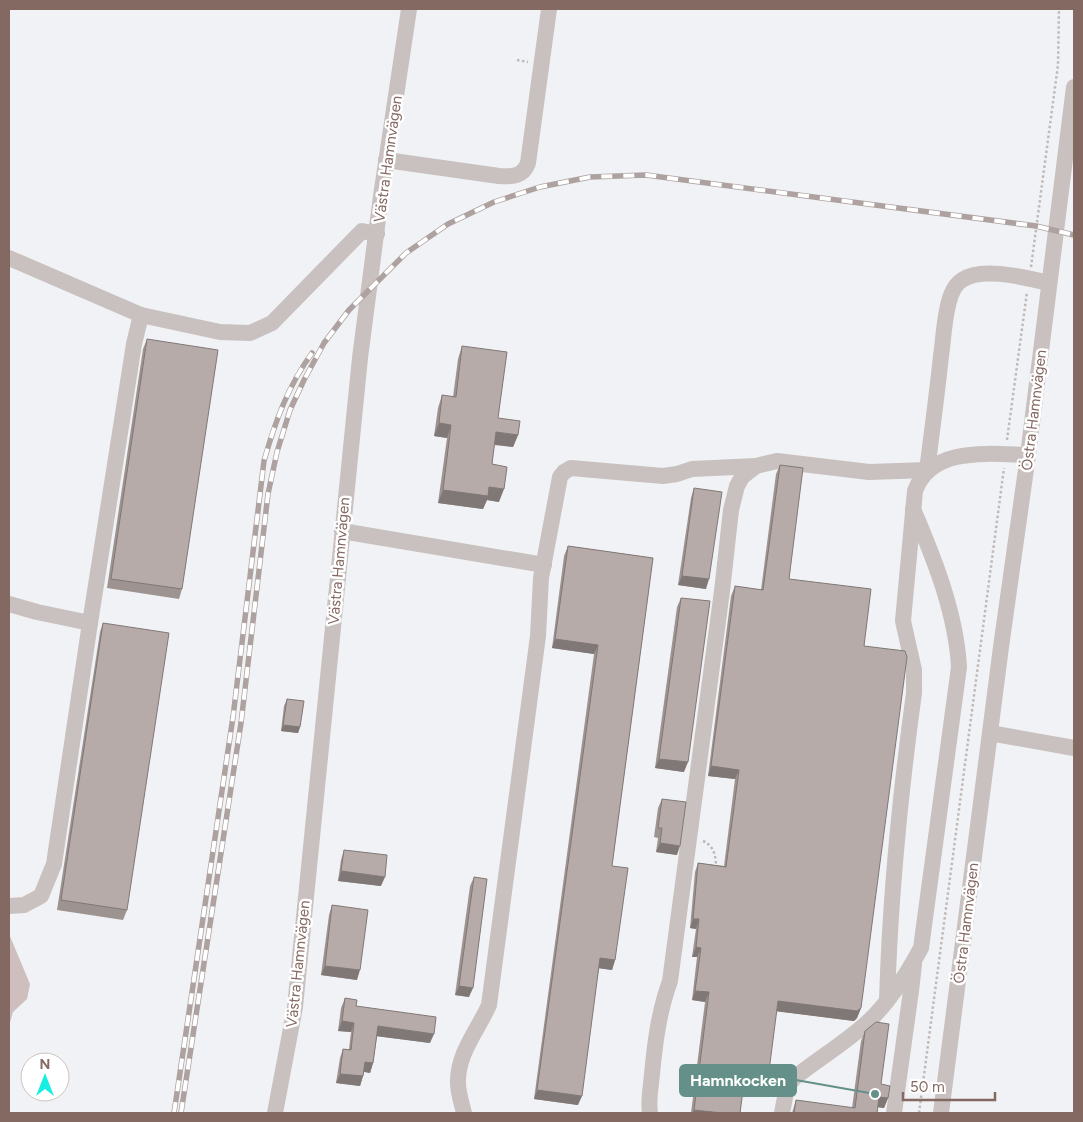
<svg xmlns="http://www.w3.org/2000/svg" width="1083" height="1122" font-family="Figtree,sans-serif">
<rect width="100%" height="100%" fill="#f1f2f5"/>
<!-- water -->
<polygon fill="#cebebe" points="9,934 30,984 27,999 13,1012 9,1026"/>
<g fill="none" stroke-linecap="round" stroke-linejoin="round">
<!-- path -->
<g stroke="#bfbab9" stroke-width="2.5" stroke-dasharray="2.5 2.5" stroke-linecap="butt">
<polyline points="517,60 528,62"/>
<polyline points="1031,267 1058,65 1059,9"/>
<polyline points="1007,440 1027,292"/>
<path d="M703 841C714 846 716 856 716 867"/>
<polyline points="919,1113 1004,468"/>
</g>
<!-- minor -->
<g stroke="#c8c1bf" stroke-width="16">
<path d="M386 160 499 176C511 177 523 177 528 163L549 9"/>
<polyline points="9,258 141,315 220,332 250,333 272,323 362,231 377,234"/>
<polyline points="342,531 544,565"/>
<polyline points="9,604 37,612 90,623 134,344 141,315"/>
<polyline points="990,733 1074,748"/>
<polyline points="9,906 24,905 41,896 54,864 90,623"/>
<path d="M887 1001C890 898 900 795 914 693V670L903 621 915 491C931 446 990 454 1028 455"/>
<polyline points="275,1113 295,1007 360,358 381,196 409,9"/>
<path d="M464 1113C462 1104 458 1093 458 1083 457 1054 478 1030 489 1005L538 636 541 578 560 477 564 472 571 468 663 476 677 474 692 469 756 466"/>
<path d="M650 1113C648 1100 651 1087 652 1074 655 1042 659 1011 670 981L722 591 731 510 737 486 742 477 756 466 777 461 869 472 927 470C932 432 937 394 941 356 944 336 944 314 951 295 953 290 957 283 962 280 982 266 1026 278 1049 283"/>
<path d="M782 1113 787 1087 794 1078C818 1059 845 1043 868 1022 889 1002 907 974 921 948L959 667C956 613 934 558 913 509"/>
<polyline points="894,1113 911,991 914,964"/>
<polyline points="941,1113 1001,647 1028,455 1074,87"/>
</g>
<defs>
<g id="rail">
<path d="M174 1113 233 717 264 461C275 422 288 386 312 353"/>
<polyline points="181,1113 241,723 268,494 277,452 290,410 304,380 324,343 349,310 406,253 448,224 494,202 540,187 590,177 646,175 1036,226 1074,235"/>
</g>
</defs>
<!-- rail casing -->
<use href="#rail" stroke="#ada2a0" stroke-width="5.5"/>
<!-- rail -->
<use href="#rail" stroke="#fff" stroke-width="4" stroke-dasharray="11" stroke-linecap="butt"/>
</g>
<!-- wall -->
<g fill="#9d9391">
<polygon points="147,339 182,589 179,599 107,588 143,349"/>
<polygon points="462,346 498,418 518,435 513,447 494,445 492,464 499,502 487,500 483,509 438,503 447,438 434,436 438,408 442,395 453,397 458,359"/>
<polygon points="780,465 789,579 864,646 861,1008 857,1018 854,1021 776,1011 765,1081 744,1078 740,1113 691,1113 705,1002 692,1000 697,957 692,957 696,929 690,928 695,872 698,863 724,866 735,779 708,776 731,596 735,586 761,590 776,474"/>
<polygon points="694,488 706,589 678,585 691,498"/>
<polygon points="568,546 653,558 612,866 615,960 612,970 599,968 578,1105 534,1099 594,654 552,648 564,556"/>
<polygon points="681,598 684,772 655,768 677,607"/>
<polygon points="103,623 127,910 123,920 57,910 100,632"/>
<polygon points="287,699 300,727 298,733 281,731 284,706"/>
<polygon points="662,799 677,855 656,852 658,838 654,837 658,808"/>
<polygon points="344,850 381,886 338,881 341,860"/>
<polygon points="474,877 469,997 455,995 470,886"/>
<polygon points="332,905 357,980 321,975 329,915"/>
<polygon points="345,998 356,1006 430,1043 377,1036 373,1063 370,1073 364,1072 363,1076 360,1086 336,1083 340,1058 343,1049 349,1049 351,1032 338,1031 341,1008"/>
<polygon points="865,1031 881,1084 888,1098 884,1108 878,1107 877,1113 792,1113 796,1100 852,1108 861,1041"/>
</g>
<!-- shaded-wall -->
<g fill="#807876">
<polygon points="439,423 451,425 447,438 434,436"/>
<polygon points="496,432 518,435 513,447 491,444"/>
<polygon points="489,487 504,489 499,502 487,500 483,509 438,503 443,490"/>
<polygon points="682,576 709,579 706,589 678,585"/>
<polygon points="555,639 598,645 594,654 552,648"/>
<polygon points="283,725 300,727 298,733 281,731"/>
<polygon points="659,759 688,762 684,772 655,768"/>
<polygon points="711,766 739,770 735,779 708,776"/>
<polygon points="660,843 680,846 677,855 656,852"/>
<polygon points="341,871 385,877 381,886 338,881"/>
<polygon points="693,919 699,919 696,929 690,928"/>
<polygon points="696,947 701,948 697,957 692,957"/>
<polygon points="600,958 615,960 612,970 597,968"/>
<polygon points="325,966 360,970 357,980 321,975"/>
<polygon points="459,986 473,988 469,997 455,995"/>
<polygon points="695,991 709,992 705,1002 692,1000"/>
<polygon points="778,1001 861,1008 857,1018 854,1021 774,1011"/>
<polygon points="342,1021 354,1023 351,1032 338,1031"/>
<polygon points="378,1026 434,1034 430,1043 375,1036"/>
<polygon points="365,1062 373,1063 370,1073 361,1071"/>
<polygon points="746,1068 769,1071 765,1081 742,1077"/>
<polygon points="340,1074 363,1076 360,1086 336,1083"/>
<polygon points="537,1090 582,1096 578,1105 534,1099"/>
<polygon points="879,1097 888,1098 884,1108 876,1107"/>
<polygon points="694,1110 722,1113 692,1113"/>
</g>
<!-- building -->
<g fill="#b7aba9" stroke="#807876">
<polygon points="147,339 218,350 182,589 111,579"/>
<polygon points="462,346 507,352 498,418 520,421 518,435 496,432 492,464 507,467 504,489 489,487 488,496 443,490 451,425 439,423 442,395 456,397"/>
<polygon points="780,465 803,468 789,579 871,589 864,646 905,651 907,657 861,1008 857,1011 778,1001 769,1071 746,1068 740,1113 722,1113 694,1110 709,992 695,991 701,948 696,947 699,919 693,919 698,863 726,867 739,770 711,766 735,586 763,590"/>
<polygon points="694,488 722,492 709,579 682,576"/>
<polygon points="568,546 653,558 612,866 628,868 615,960 600,958 582,1096 537,1090 598,645 555,639"/>
<polygon points="681,598 710,601 688,762 659,759"/>
<polygon points="103,623 169,633 127,910 61,900"/>
<polygon points="287,699 304,701 300,727 283,725"/>
<polygon points="662,799 686,802 680,846 660,843 662,828 658,828"/>
<polygon points="344,850 387,855 385,877 341,871"/>
<polygon points="474,877 487,879 473,988 459,986"/>
<polygon points="332,905 368,910 360,970 325,966"/>
<polygon points="345,998 357,1000 356,1006 436,1017 434,1034 378,1026 373,1063 365,1062 363,1076 340,1074 343,1049 351,1050 354,1023 342,1021"/>
<polygon points="876,1022 889,1024 881,1084 890,1086 888,1098 879,1097 877,1113 794,1113 796,1100 855,1108 865,1031"/>
</g>
<g text-anchor="middle" dominant-baseline="central" stroke-width="5" stroke-linejoin="round" paint-order="stroke">
<!-- street labels -->
<g font-size="15" fill="#846862" stroke="#fff">
<text transform="translate(388 159) rotate(-82)">Västra Hamnvägen</text>
<text transform="translate(1034 410) rotate(-83)">Östra Hamnvägen</text>
<text transform="translate(339 561) rotate(-85)">Västra Hamnvägen</text>
<text transform="translate(966 923) rotate(-83)">Östra Hamnvägen</text>
<text transform="translate(298 964) rotate(-84)">Västra Hamnvägen</text>
</g>
</g>
<!-- callouts -->
<path fill="none" stroke="#649089" stroke-width="2" d="M875 1094L796 1080"/>
<circle fill="#649089" stroke="#fff" stroke-width="2" cx="875" cy="1094" r="5"/>
<rect fill="#649089" stroke="#649089" stroke-width="2" x="680" y="1065" width="116" height="31" rx="5"/>
<g font-size="16" text-anchor="middle" font-weight="bold" fill="#fff">
<text x="738" y="1086">Hamnkocken</text>
</g>
<!-- border -->
<rect width="1083" height="1122" fill="none" stroke="#846862" stroke-width="20"/>
<!-- north arrow -->
<g transform="translate(45 1077)"><circle r="24" fill="#ffffff" stroke="#cec3c0"/>
<path d="M0-4L9 19L0 12L-9 19Z" fill="#18efe4"/>
<text y="-8" font-size="14" font-weight="bold" text-anchor="middle" fill="#846862">N</text>
</g>
<!-- scale -->
<path d="M903 1092v8h92v-8" fill="none" stroke="#846862" stroke-width="2.5"/>
<text x="910" y="1092" font-size="15" fill="#846862" stroke="#ffffff" stroke-width="4" paint-order="stroke">50 m</text>
</svg>
